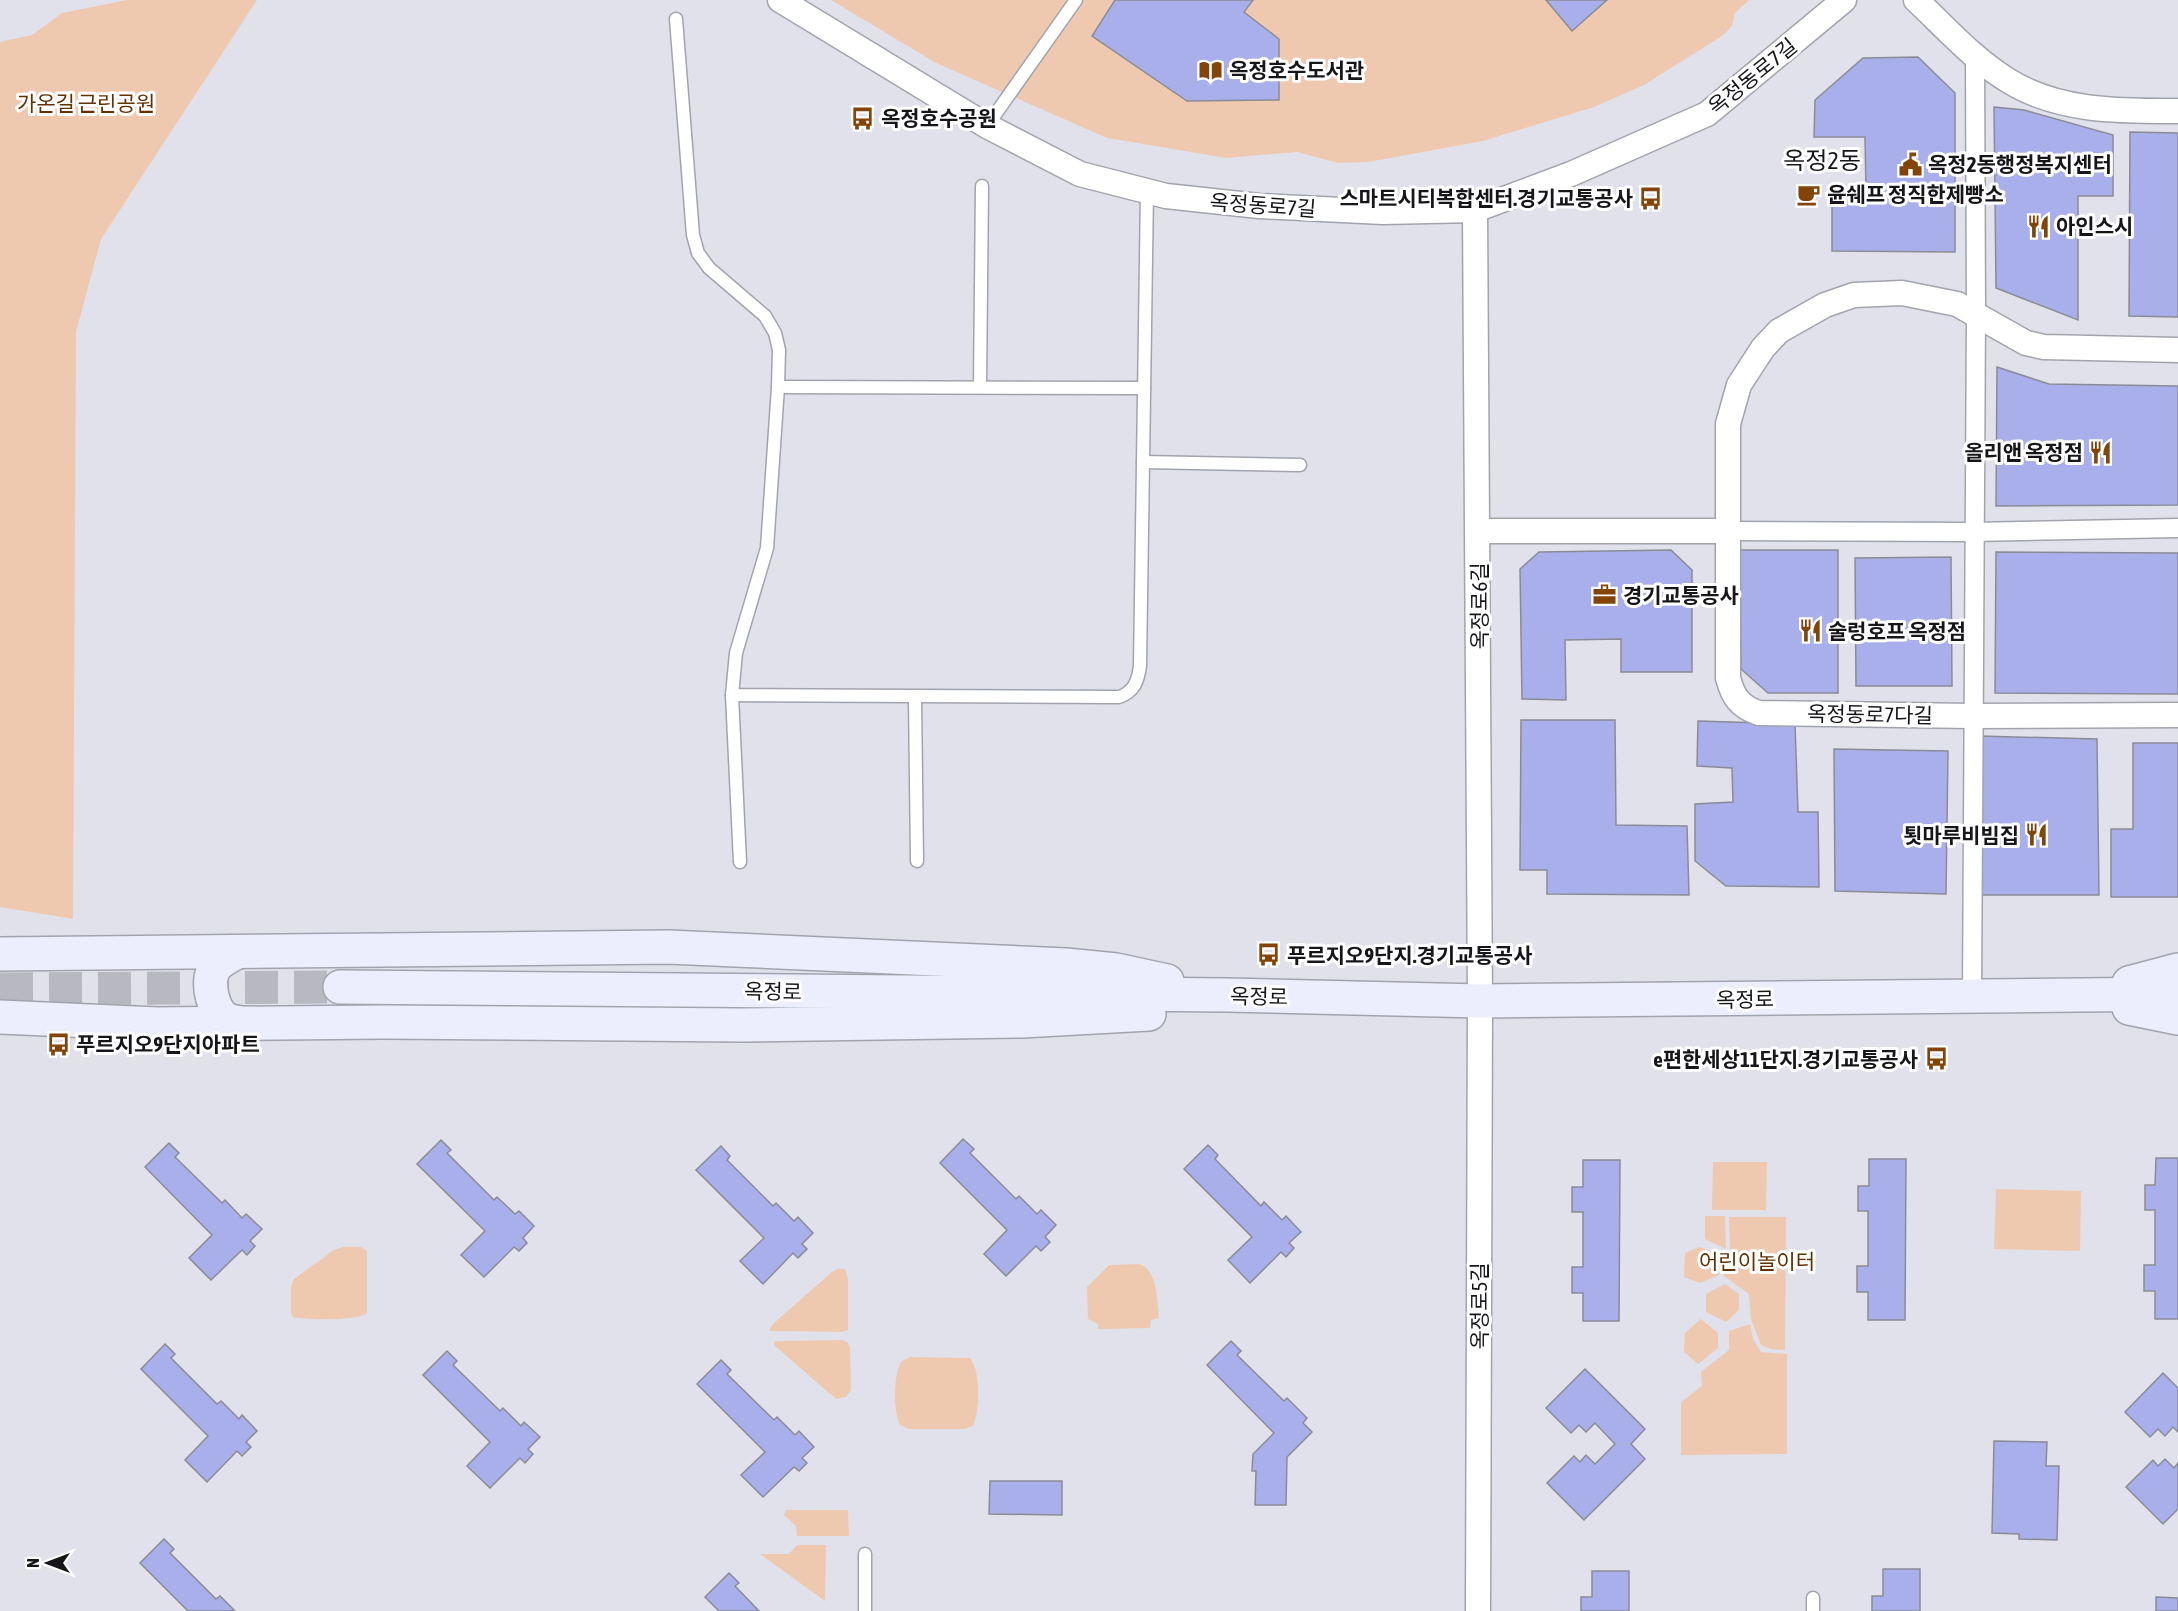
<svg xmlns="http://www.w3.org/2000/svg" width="2178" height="1611" font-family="'Asap Condensed','Noto Sans KR',sans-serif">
<rect width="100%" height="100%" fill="#e0e1eb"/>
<!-- green -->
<g fill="#efc9af">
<polygon points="127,0 257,0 101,239 76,332 73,919 0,907 0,42 32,35 62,13"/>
<polygon points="831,0 1749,0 1735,13 1732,26 1722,36 1644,85 1594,107 1483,141 1368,162 1338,163 1297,152 1226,158 1107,138 936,63"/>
<polygon points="1713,1162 1767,1162 1766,1210 1712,1210"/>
<polygon points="1996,1189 2081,1191 2080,1251 1994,1249"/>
<polygon points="1705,1216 1725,1216 1726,1249 1705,1239"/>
<polygon points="1729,1217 1786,1217 1785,1350 1771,1349 1761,1345 1751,1319 1749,1294 1724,1276 1723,1256 1730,1252"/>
<path d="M343 1247H361L367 1251V1313C359 1321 305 1320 293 1317L291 1313V1287L294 1279 334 1250Z"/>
<polygon points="1699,1247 1719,1253 1719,1275 1700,1283 1684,1277 1685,1253"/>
<path d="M1140 1264C1158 1271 1157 1301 1159 1318L1151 1320 1150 1328 1098 1329V1324L1088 1319 1087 1287 1109 1265Z"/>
<polygon points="838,1269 845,1269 848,1279 848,1330 842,1332 770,1331 770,1328 773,1324 833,1271"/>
<polygon points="1725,1284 1739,1294 1739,1310 1726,1322 1706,1312 1706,1294"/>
<polygon points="1701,1319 1718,1333 1718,1348 1698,1364 1684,1352 1685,1333"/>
<polygon points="1750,1324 1753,1339 1761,1352 1787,1354 1787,1454 1681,1455 1681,1402 1702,1386 1701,1372 1729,1350 1729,1331"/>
<polygon points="843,1340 847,1342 850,1347 851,1390 846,1397 836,1399 774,1345 775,1341 778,1341"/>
<path d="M911 1357 970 1358C981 1372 980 1409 973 1426L964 1429H909L900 1425C893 1412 893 1372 902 1361Z"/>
<polygon points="786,1510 848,1510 849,1536 797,1536 796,1526 784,1515"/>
<polygon points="797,1545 826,1545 825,1601 760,1554 789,1554"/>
</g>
<!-- building -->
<g fill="#a9afea" stroke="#8a8c95" stroke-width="1.5">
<polygon points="1115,0 1253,0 1244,12 1279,39 1279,100 1187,101 1092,36"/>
<polygon points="1546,0 1607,0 1572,31"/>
<polygon points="1918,57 1955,93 1955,252 1832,251 1832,191 1866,191 1865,137 1814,137 1815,100 1863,58"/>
<polygon points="1994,107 2024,110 2113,135 2113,196 2078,196 2078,320 1996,288"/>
<polygon points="2130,132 2178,133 2178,317 2129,316"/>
<polygon points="1997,367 2049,384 2178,386 2178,505 1996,506"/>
<polygon points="1671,550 1692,570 1692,672 1621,672 1621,639 1565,640 1566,700 1522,699 1520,569 1539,552"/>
<polygon points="1740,550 1838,550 1838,693 1768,693 1741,669"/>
<polygon points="1996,552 2178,553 2178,694 1995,693"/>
<polygon points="1951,557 1952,686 1856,686 1855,558"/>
<polygon points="1521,720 1615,720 1616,825 1687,826 1689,895 1547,894 1547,870 1520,870"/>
<polygon points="1698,721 1795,724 1798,812 1818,812 1819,887 1726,886 1695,861 1695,804 1733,802 1732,768 1697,766"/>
<polygon points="1979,736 2097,739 2099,895 1982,895"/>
<polygon points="2133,743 2178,743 2178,897 2111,897 2111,829 2133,829"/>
<polygon points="1834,749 1948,751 1946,894 1835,891"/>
<polygon points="963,1139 974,1149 970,1153 1016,1199 1019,1196 1037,1214 1041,1210 1056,1225 1045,1237 1050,1242 1041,1251 1036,1246 1006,1276 984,1254 1007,1230 940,1163"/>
<polygon points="441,1140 451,1150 447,1153 494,1200 497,1197 515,1214 519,1211 534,1226 523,1238 527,1243 519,1251 514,1247 484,1277 461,1255 485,1231 417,1164"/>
<polygon points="169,1143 179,1153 175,1157 222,1203 225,1200 242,1218 246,1214 262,1229 250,1241 255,1246 247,1255 242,1250 211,1280 189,1258 212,1235 145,1167"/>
<polygon points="1208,1145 1218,1155 1215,1159 1261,1206 1264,1202 1282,1220 1286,1216 1301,1232 1289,1243 1294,1248 1286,1257 1281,1252 1250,1283 1228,1260 1252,1237 1184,1169"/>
<polygon points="721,1146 730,1156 727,1160 773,1206 776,1203 794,1221 798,1217 813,1233 802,1244 807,1249 798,1258 793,1253 763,1284 740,1261 764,1238 696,1170"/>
<polygon points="2156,1158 2178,1158 2178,1319 2155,1319 2155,1291 2144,1291 2144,1265 2155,1265 2155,1210 2145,1210 2145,1185 2155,1185"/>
<polygon points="1869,1159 1906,1159 1905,1320 1868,1320 1868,1292 1857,1292 1857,1266 1868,1266 1868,1211 1858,1211 1858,1186 1869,1186"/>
<polygon points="1583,1160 1620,1160 1619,1321 1583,1321 1583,1293 1572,1293 1572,1267 1583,1267 1583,1212 1572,1212 1572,1187 1583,1187"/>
<polygon points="1231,1341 1241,1351 1237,1355 1284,1401 1287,1398 1307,1418 1303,1423 1312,1432 1287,1457 1286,1505 1255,1505 1256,1471 1252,1471 1253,1454 1274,1433 1207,1365"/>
<polygon points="165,1344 175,1354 171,1358 217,1404 221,1401 239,1419 242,1415 257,1431 246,1442 251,1447 242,1456 237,1451 207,1482 185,1460 208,1436 141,1369"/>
<polygon points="447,1351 457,1361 453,1365 500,1411 503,1408 521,1426 524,1422 540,1437 528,1449 533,1454 525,1463 520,1458 490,1488 467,1466 490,1442 423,1375"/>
<polygon points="721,1360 731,1370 727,1374 774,1420 777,1417 795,1435 799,1431 814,1447 802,1458 807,1463 799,1471 794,1467 763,1497 741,1475 765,1452 697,1384"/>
<polygon points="1585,1369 1645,1429 1631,1444 1645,1459 1584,1520 1547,1483 1574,1456 1580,1462 1586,1455 1595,1464 1615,1444 1595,1423 1586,1432 1579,1425 1571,1433 1546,1408"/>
<polygon points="2163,1373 2178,1388 2178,1432 2173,1427 2165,1436 2158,1429 2150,1437 2125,1412"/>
<polygon points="1994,1441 2047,1442 2046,1466 2059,1466 2057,1540 2019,1539 2019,1534 1992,1533"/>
<polygon points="2165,1459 2174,1468 2178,1463 2178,1509 2163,1524 2126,1487 2153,1460 2158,1466"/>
<polygon points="990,1481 1062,1481 1062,1515 989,1514"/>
<polygon points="164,1539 174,1549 170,1553 216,1599 220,1596 235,1611 188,1611 140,1563"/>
<polygon points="1883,1569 1920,1569 1920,1611 1872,1611 1872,1596 1883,1596"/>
<polygon points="1592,1571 1629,1571 1629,1611 1581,1611 1581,1597 1592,1597"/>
<polygon points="729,1573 739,1583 735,1586 759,1611 719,1611 705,1597"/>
<polygon points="2156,1597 2178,1598 2178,1611 2156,1611"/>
</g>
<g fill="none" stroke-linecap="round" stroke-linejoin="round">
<!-- secondary-tunnel -->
<polyline stroke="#b8b8c1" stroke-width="33" stroke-dasharray="33 16" stroke-linecap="butt" points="0,989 340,987"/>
<defs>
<g id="service">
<path d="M676 19 693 235 698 253 709 268 765 316 775 333 779 350 778 387 767 548 736 653 732 695 1119 697C1134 692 1138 681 1140 666L1147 191"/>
<polyline points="987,126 1076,0"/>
<polyline points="778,387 1144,388"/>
<polyline points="980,387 982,186"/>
<polyline points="1143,462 1300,465"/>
<polyline points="732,695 740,862"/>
<polyline points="915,698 917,861"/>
<polyline points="865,1611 865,1554"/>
<polyline points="1813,1611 1813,1598"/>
</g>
<g id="pedestrian">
<polyline points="1727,531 1973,532 2178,528"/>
<polyline points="1972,997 1976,315 1975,57"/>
</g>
<g id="minor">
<polyline points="780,0 987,126 1080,174 1166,196 1259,206 1383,212 1475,210 1571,174 1707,114 1844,0"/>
<path d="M1916 0C1946 28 1974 60 2009 81 2059 112 2121 111 2178 111"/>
<polyline points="1475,210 1480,1001 1478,1611"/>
<path d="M2178 350 2044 347 2026 343 1957 304 1902 293 1854 295 1825 305 1779 331 1763 348 1739 385 1728 424V678C1733 697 1740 707 1759 713L1972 716 2178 715"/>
<polyline points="1479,531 1727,531"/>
</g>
<g id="secondary">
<path d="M235 953C227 958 217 962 213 971 207 985 213 1011 226 1019 229 1021 236 1022 240 1023"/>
<polyline points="0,954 668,947 1066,965 1116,970 1167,981"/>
<polyline points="2129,983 2178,970"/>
<polyline points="340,987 1227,995 1480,1001 2178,994"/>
<polyline points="2129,1008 2178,1018"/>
<polyline points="0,1017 157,1024 383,1022 743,1025 1022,1021 1149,1014"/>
</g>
</defs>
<!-- service casing -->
<use href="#service" stroke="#a2a4ad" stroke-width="15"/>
<!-- pedestrian casing -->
<use href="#pedestrian" stroke="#a2a4ad" stroke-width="21"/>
<!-- minor casing -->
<use href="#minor" stroke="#a2a4ad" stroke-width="27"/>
<!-- secondary casing -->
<use href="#secondary" stroke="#a2a4ad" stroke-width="36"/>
<!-- service -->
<use href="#service" stroke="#fff" stroke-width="12"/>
<!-- pedestrian -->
<use href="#pedestrian" stroke="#fff" stroke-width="18"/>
<!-- minor -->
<use href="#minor" stroke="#fff" stroke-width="24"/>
<!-- secondary -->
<use href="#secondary" stroke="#edeefd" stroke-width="33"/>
</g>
<!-- icons -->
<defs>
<symbol id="library-bare" viewBox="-9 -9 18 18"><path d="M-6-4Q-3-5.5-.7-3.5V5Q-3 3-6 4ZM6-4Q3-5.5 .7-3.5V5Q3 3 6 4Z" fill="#834408" stroke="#fff" stroke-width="2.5" paint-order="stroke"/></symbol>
<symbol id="bus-bare" viewBox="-9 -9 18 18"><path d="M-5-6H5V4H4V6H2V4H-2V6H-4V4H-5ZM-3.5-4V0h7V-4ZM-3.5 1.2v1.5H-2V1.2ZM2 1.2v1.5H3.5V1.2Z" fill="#834408" stroke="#fff" stroke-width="2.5" paint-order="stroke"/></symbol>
<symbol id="civic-bare" viewBox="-9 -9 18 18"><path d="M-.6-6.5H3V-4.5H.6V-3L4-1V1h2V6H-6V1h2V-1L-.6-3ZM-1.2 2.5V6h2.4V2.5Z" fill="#834408" stroke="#fff" stroke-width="2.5" paint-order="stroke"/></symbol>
<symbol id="cafe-bare" viewBox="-9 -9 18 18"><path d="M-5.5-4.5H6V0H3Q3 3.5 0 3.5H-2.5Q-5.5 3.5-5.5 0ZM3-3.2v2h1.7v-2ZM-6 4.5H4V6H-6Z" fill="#834408" stroke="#fff" stroke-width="2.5" paint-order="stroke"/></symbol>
<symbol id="restaurant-bare" viewBox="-9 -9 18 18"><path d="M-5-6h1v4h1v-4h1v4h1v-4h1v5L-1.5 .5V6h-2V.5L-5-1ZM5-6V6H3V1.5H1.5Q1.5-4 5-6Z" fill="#834408" stroke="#fff" stroke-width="2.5" paint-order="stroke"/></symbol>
<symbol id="office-bare" viewBox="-9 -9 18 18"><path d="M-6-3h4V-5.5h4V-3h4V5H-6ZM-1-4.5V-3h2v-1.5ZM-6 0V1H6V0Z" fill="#834408" stroke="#fff" stroke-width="2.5" paint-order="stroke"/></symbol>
</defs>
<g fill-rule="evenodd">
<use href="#library-bare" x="1194" y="54" width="33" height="33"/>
<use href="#bus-bare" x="846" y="102" width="33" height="33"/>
<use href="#civic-bare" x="1894" y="148" width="33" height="33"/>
<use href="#cafe-bare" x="1792" y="178" width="33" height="33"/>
<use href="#bus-bare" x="1634" y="182" width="33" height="33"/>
<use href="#restaurant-bare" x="2022" y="210" width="33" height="33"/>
<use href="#restaurant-bare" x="2084" y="436" width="33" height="33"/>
<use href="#office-bare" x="1588" y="578" width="33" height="33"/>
<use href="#restaurant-bare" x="1794" y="614" width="33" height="33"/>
<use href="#restaurant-bare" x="2020" y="818" width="33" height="33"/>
<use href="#bus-bare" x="1252" y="938" width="33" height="33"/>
<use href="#bus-bare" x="42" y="1028" width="33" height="33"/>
<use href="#bus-bare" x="1920" y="1042" width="33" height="33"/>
</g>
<g text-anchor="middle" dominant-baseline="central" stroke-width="6" stroke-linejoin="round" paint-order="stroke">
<!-- poi labels -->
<g font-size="21" font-weight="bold" fill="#16161a" stroke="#fff" text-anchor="start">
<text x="1229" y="70">옥정호수도서관</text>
<text x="881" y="118">옥정호수공원</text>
<text x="1928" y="164">옥정2동행정복지센터</text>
<text x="1827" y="194">윤쉐프 정직한제빵소</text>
<text x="1633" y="198" text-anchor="end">스마트시티복합센터.경기교통공사</text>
<text x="2056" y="226">아인스시</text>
<text x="2083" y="452" text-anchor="end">올리앤 옥정점</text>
<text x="1623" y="595">경기교통공사</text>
<text x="1828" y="631">술렁호프 옥정점</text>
<text x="2019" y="835" text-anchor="end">툇마루비빔집</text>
<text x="1287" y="955">푸르지오9단지.경기교통공사</text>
<text x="76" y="1044">푸르지오9단지아파트</text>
<text x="1918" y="1059" text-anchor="end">e편한세상11단지.경기교통공사</text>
</g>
<!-- street labels -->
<g font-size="21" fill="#16161a" stroke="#fff">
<text transform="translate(1752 76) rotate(-39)">옥정동로7길</text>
<text transform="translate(1263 205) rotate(4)">옥정동로7길</text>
<text transform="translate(1479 606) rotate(-90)">옥정로6길</text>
<text transform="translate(1870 714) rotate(1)">옥정동로7다길</text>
<text transform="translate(773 991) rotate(1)">옥정로</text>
<text transform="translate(1259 996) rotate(1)">옥정로</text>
<text transform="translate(1745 999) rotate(-1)">옥정로</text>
<text transform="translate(1479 1306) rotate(-90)">옥정로5길</text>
</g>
<!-- park labels -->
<g font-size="21" fill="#633000" stroke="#fff">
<text x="86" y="103">가온길 근린공원</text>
<text x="1757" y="1261">어린이놀이터</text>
</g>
<!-- quarter labels -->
<g font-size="24" fill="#16161a" stroke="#fff">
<text x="1822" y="160">옥정2동</text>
</g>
</g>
<!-- north arrow -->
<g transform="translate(48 1563) rotate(270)" stroke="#ffffff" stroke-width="4.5" paint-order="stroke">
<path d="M0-4.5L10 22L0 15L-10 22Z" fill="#16161a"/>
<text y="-9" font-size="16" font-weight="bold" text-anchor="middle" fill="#16161a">N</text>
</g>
</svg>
